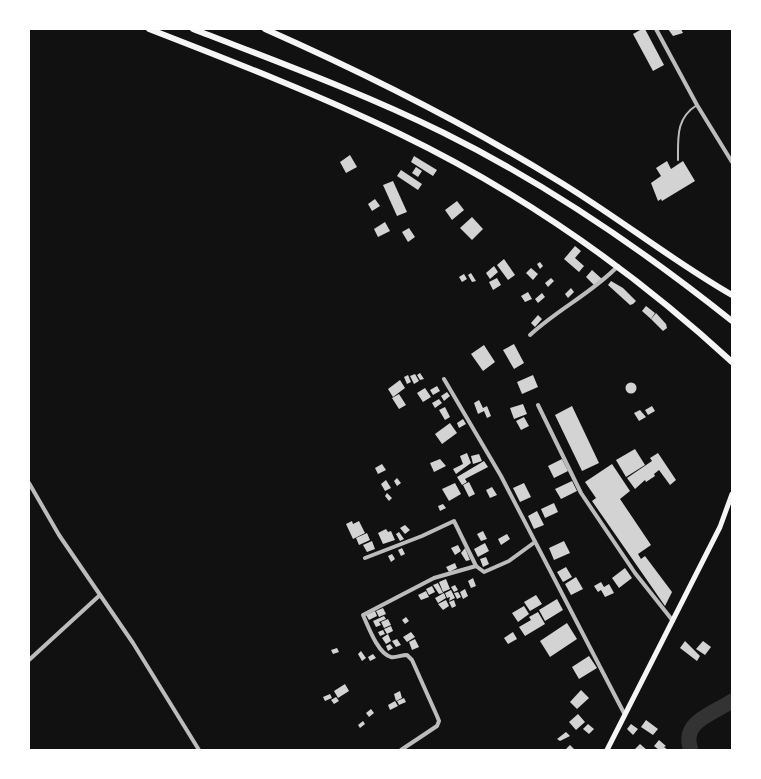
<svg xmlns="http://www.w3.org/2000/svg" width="761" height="779" font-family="'Space Grotesk',sans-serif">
<rect width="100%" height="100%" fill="#111"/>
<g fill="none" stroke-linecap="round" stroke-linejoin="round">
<!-- river -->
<path stroke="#333" stroke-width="15" d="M691 750C680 722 712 714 732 701"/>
</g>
<!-- building -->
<g fill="#d3d3d3">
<polygon points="642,29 645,29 664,65 653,71 633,34"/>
<polygon points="668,29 681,29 683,33 673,36"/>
<polygon points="350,155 357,167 346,173 340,162"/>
<polygon points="414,156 437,170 433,176 411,162"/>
<polygon points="667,161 671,169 683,161 695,181 662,201 661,199 658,201 651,183 661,176 656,168"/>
<polygon points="416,167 422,171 418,177 412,173"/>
<polygon points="401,170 422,184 418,190 397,176"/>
<polygon points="393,181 407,212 397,216 383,185"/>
<polygon points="375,199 380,206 372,211 368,204"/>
<polygon points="457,201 464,210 452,220 445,210"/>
<polygon points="472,217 483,229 472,240 460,228"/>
<polygon points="385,222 390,231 378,237 374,229"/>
<polygon points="409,228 415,237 408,242 402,232"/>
<polygon points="575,246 581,251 575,258 584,266 579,272 564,259"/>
<polygon points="504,259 515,275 508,280 497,265"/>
<polygon points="540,262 543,266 540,269 537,264"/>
<polygon points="494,266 498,272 490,279 486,273"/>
<polygon points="531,268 538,274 533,280 526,273"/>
<polygon points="592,270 602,279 595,286 586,277"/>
<polygon points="471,273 476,281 472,282 468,275"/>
<polygon points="464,274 467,279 462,282 459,277"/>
<polygon points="497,278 501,285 493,290 489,282"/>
<polygon points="551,278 554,281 548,287 545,283"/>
<polygon points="611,281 623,288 636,301 633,304 630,305 608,285"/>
<polygon points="571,288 574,292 568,298 565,294"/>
<polygon points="528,292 532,299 525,302 521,296"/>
<polygon points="542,293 545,297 538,303 535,299"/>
<polygon points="646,306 655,313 651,319 642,311"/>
<polygon points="656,313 666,324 667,328 663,331 651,319"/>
<polygon points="538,315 542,319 535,327 531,323"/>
<polygon points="514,344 524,363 514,369 503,350"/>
<polygon points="484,345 495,362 483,371 471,354"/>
<polygon points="420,373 424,379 420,380 417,375"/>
<polygon points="415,374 419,381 414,384 410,376"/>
<polygon points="408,375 411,382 407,384 404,377"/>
<polygon points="533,375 538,387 522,394 517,382"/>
<polygon points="400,380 405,388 393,397 388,389"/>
<circle cx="631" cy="388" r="5.5"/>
<polygon points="437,386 440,391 433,395 430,390"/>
<polygon points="425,388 431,397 423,402 417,393"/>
<polygon points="447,392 450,396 444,401 441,396"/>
<polygon points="399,394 406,405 399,409 392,398"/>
<polygon points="439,399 442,403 435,408 432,403"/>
<polygon points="479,400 483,408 487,406 491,416 487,418 484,411 478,414 474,403"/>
<polygon points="523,404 527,414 514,419 510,408"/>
<polygon points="572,406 599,463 582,471 555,415"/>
<polygon points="652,406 655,411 648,415 645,410"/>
<polygon points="445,407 450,417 445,420 439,410"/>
<polygon points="640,410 646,417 639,421 634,413"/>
<polygon points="524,417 529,426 521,430 516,421"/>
<polygon points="463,419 466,424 459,428 457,423"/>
<polygon points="450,423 457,433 442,444 435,434"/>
<polygon points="635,449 645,465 626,477 616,460"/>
<polygon points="467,453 471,463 456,474 453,469 463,464 460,456"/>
<polygon points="658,453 676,480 670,485 659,470 654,474 655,476 646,482 645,480 635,489 627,478 652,461 650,458"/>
<polygon points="479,454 482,461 473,464 471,456"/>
<polygon points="440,459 446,466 434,472 430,463"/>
<polygon points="562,459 568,471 554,478 548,466"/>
<polygon points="484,461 488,467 465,479 467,482 462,485 457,477"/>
<polygon points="382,464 386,470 378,474 375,468"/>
<polygon points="612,464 630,491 620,499 651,545 638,554 641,559 645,556 672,592 665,606 592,501 596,498 585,482"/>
<polygon points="397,478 401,483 397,486 394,481"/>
<polygon points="386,480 391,488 385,491 381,484"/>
<polygon points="572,481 577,491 561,499 555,489"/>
<polygon points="469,482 475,494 469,497 463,485"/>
<polygon points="455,483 461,494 449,501 442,489"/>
<polygon points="524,483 531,497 520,502 513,488"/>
<polygon points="492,487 497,495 490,498 486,490"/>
<polygon points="387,493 392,498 389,501 385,496"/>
<polygon points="554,503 558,512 545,518 541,509"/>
<polygon points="443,504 446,508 440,511 438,506"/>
<polygon points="537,511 544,525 534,529 528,516"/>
<polygon points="352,521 353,524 359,521 365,533 353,539 346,524"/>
<polygon points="405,525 410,530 405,534 400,528"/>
<polygon points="386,529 388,532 391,531 395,540 383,544 378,533"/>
<polygon points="483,531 487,539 481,541 477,534"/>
<polygon points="399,532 404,539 400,541 396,534"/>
<polygon points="367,533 370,540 359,545 356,538"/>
<polygon points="507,534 510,539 501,545 498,539"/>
<polygon points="372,541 375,549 367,552 363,545"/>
<polygon points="564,541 570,553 554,560 549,548"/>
<polygon points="485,543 489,551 478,557 474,549"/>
<polygon points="458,545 461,551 455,555 451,548"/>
<polygon points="402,548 405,554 401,556 398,550"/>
<polygon points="465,548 470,560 466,561 461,553"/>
<polygon points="392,554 395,559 391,562 388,556"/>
<polygon points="486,557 489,564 483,567 480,559"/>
<polygon points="455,563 457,568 449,572 446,567"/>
<polygon points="566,567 572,577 563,582 557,572"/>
<polygon points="625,568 632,578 619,588 612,578"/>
<polygon points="576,577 583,589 571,595 565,584"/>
<polygon points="473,578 476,586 471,588 468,581"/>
<polygon points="446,579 450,589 443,592 439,582"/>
<polygon points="601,582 604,587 609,584 614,593 605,597 601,590 598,592 594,586"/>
<polygon points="438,583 443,593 439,594 433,585"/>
<polygon points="455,585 458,590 454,592 451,587"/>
<polygon points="432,586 435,592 429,595 426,589"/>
<polygon points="465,589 468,596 463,599 460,592"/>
<polygon points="451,590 455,598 449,601 450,597 447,598 445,593"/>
<polygon points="426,591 429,597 421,600 418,595"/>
<polygon points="458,592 461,597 457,599 454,593"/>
<polygon points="444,593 446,598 438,603 435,598"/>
<polygon points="536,595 542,604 530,611 524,602"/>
<polygon points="557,599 563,610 545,621 539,610"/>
<polygon points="446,600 449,606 443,610 438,604"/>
<polygon points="454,600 456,606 452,608 449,602"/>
<polygon points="524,606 529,614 518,622 512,613"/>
<polygon points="383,608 386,614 379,617 376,611"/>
<polygon points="375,611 377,616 369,620 366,615"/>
<polygon points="538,612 545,624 525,636 519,627 531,620 529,617"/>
<polygon points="384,616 386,619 379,622 381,625 376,627 373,621"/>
<polygon points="406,617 409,621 405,624 402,620"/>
<polygon points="388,619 391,625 384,628 381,622"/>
<polygon points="567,623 577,639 550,657 540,641"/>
<polygon points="391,626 393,631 387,634 384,629"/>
<polygon points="383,630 385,634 380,636 378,632"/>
<polygon points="411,632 415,637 407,642 403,637"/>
<polygon points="513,632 517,639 508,644 504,638"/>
<polygon points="388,634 391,641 386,644 382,638"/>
<polygon points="397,639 401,645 396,647 392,641"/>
<polygon points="415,639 419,647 412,650 409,642"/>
<polygon points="685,641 700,656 697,661 680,648"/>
<polygon points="703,641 711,647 705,655 696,649"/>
<polygon points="390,644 393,648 388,651 386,646"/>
<polygon points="337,648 339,652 333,654 331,650"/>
<polygon points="361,651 366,658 362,661 358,654"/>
<polygon points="373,654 376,658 370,661 368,657"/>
<polygon points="589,656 597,668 579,679 572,667"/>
<polygon points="345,684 349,691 338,698 334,691"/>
<polygon points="581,690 589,698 577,709 570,702"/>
<polygon points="400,691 402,698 396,701 394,694"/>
<polygon points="330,694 332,698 325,701 323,697"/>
<polygon points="336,697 339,701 334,704 331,700"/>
<polygon points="404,698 406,702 399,705 397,701"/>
<polygon points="395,701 398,706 390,710 388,705"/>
<polygon points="371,709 374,713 369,717 366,713"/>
<polygon points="578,714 585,722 576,730 569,722"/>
<polygon points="646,720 658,729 653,735 641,727"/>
<polygon points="363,721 365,724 360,728 358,725"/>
<polygon points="588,724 594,729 589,734 583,729"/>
<polygon points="631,724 638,729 633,735 627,729"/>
<polygon points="566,732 570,736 560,741 557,739"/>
<polygon points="659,740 666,746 664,747 668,750 659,750 654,746"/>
<polygon points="640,744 647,750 634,750"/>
<polygon points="570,745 575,750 565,750"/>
</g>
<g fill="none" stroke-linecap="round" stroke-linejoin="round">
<!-- service -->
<path stroke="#bcbcbc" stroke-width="2" d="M678 160C678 137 676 118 697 105"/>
<!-- minor -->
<g stroke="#bcbcbc" stroke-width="4">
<polyline points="656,29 697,105 732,162"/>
<path d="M530 335C558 309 592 293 618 266"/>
<polyline points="444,379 501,476 625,715"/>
<polyline points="538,405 581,493 635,573 673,621"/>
<polyline points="29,483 59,535 133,643 199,750"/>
<polyline points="365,558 422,536 454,521 476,566 484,572 509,561 535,542"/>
<polyline points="29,660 100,595"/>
<path d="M401 750 437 726 439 721 437 716 412 660 407 655C401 655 396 658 391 657 378 654 368 626 363 615L434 578 476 566"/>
</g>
<!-- secondary -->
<polyline stroke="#f5f5f5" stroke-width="5" points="607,750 720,527 732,494"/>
<!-- trunk -->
<g stroke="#f5f5f5" stroke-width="6">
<path d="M149 29C234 62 319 95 400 134 522 193 633 271 732 362"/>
<path d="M193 29C278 62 363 93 444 133 547 184 643 250 732 321"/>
<path d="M265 29C362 72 464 123 555 179 615 215 671 260 732 295"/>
</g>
</g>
<!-- border -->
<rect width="761" height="779" fill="none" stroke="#ffffff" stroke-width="60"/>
</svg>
